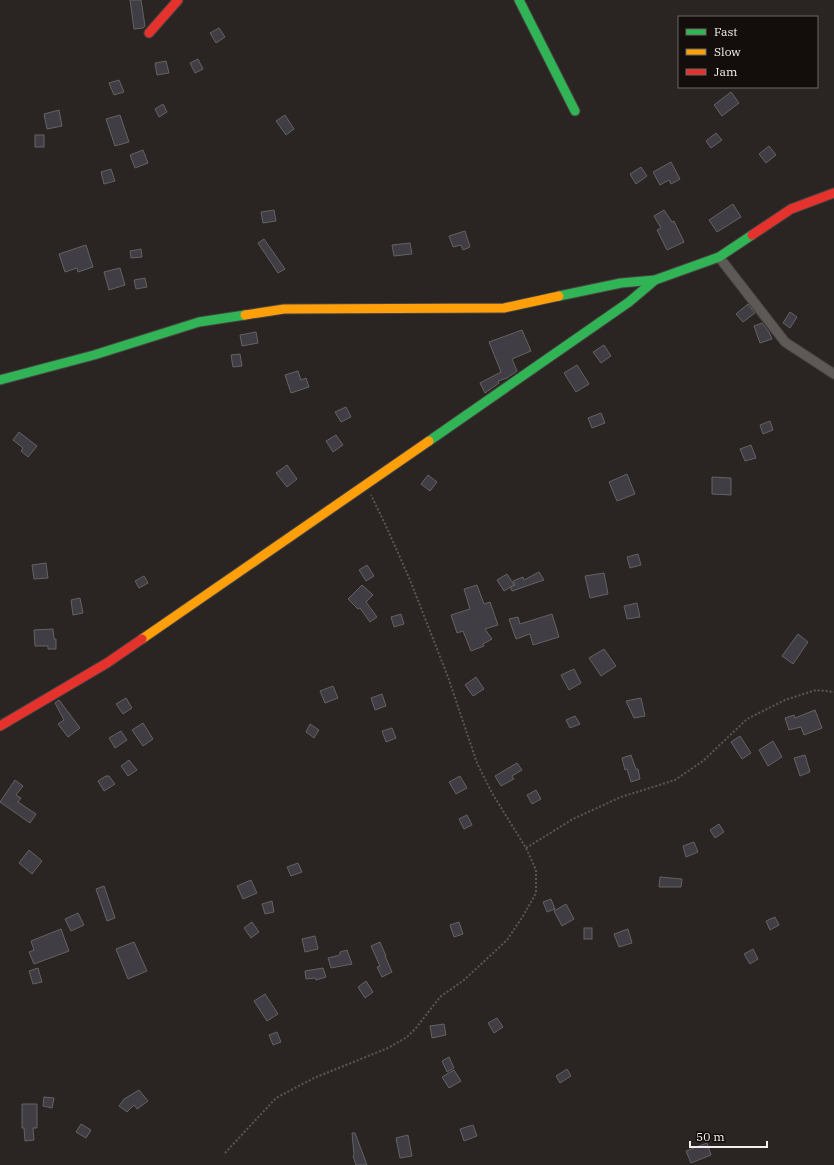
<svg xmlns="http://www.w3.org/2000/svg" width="834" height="1165" font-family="'IBM Plex Serif',serif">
<rect width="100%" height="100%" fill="#2a2522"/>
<!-- building -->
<g fill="#403e44" stroke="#646262">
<polygon points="130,0 141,0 145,26 143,28 134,29"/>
<polygon points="219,28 225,37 216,43 210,33"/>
<polygon points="198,59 203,69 195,73 190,63"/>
<polygon points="166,61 169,73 157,75 155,63"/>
<polygon points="119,80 124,92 114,95 109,83"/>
<polygon points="731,92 739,103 722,116 714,105"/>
<polygon points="163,104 167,112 159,117 155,109"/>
<polygon points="59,110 62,126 47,129 44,114"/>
<polygon points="120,115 129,142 115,146 106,119"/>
<polygon points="285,115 294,129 286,135 276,121"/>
<polygon points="716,133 722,140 711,148 706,141"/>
<rect x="35" y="135" width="9" height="12"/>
<polygon points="769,146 776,155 766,163 759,154"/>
<polygon points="143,150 148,163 135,168 130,155"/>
<polygon points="671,162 680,179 671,184 669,180 660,185 653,172"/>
<polygon points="641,167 647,176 636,184 630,174"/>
<polygon points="111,169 115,181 104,184 101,172"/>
<polygon points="733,204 741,217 717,232 709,220"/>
<polygon points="274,210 276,221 263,223 261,212"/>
<polygon points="664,210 672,222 674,221 684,242 667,250 657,230 661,228 654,216"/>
<polygon points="465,231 470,247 463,250 461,245 453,247 449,236"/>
<polygon points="264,239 285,269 278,273 258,243"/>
<polygon points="410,243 412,254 394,256 392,245"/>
<polygon points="86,245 93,267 78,272 77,268 65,272 59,254"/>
<polygon points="141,249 142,257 131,258 130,251"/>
<polygon points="120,268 125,285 109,290 104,272"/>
<polygon points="145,278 147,287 136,289 134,280"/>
<polygon points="748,304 755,313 743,322 736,314"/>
<polygon points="790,312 797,317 790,328 783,323"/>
<polygon points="762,323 769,332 772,339 760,343 754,326"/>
<polygon points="522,330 531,351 512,359 517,371 507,378 498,381 499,383 485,393 480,383 501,372 489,342"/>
<polygon points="256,332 258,343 242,346 240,335"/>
<polygon points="604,345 611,356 601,363 593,352"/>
<polygon points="240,354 242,366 233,367 231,355"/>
<polygon points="577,365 589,384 576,392 564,373"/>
<polygon points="298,371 301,380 306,378 309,387 291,393 285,375"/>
<polygon points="346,407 351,417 341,422 335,412"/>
<polygon points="601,413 605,423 592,428 588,418"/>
<polygon points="770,421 773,430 763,434 760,425"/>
<polygon points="19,432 37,446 28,457 21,451 23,448 13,440"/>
<polygon points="336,435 343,445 333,452 326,441"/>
<polygon points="751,445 756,458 745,461 740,449"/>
<polygon points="287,465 297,479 287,487 276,473"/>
<polygon points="627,474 635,494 617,501 609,482"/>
<polygon points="428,475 437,482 430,491 421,484"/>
<polygon points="712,477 731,478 731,495 712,494"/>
<polygon points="638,554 641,565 630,568 627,557"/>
<polygon points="46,563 48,578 34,579 32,565"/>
<polygon points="367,565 374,576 366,581 359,570"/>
<polygon points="539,572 544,580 512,591 510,587 515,585 513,581 523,577 524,580"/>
<polygon points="604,573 608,594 590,598 585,576"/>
<polygon points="507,574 514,585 504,591 497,580"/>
<polygon points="144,576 148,583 139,588 135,581"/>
<polygon points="362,585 373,595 366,602 377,617 370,622 360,608 358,609 348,599"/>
<polygon points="477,585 484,604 490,602 498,625 485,629 492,639 483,644 484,646 471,651 463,631 457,633 451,615 470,609 464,589"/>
<polygon points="80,598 83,613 73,615 71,600"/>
<polygon points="637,603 640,617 627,619 624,606"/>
<polygon points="401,614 404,624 394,627 391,617"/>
<polygon points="552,614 559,637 533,645 530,634 516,639 509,619 518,617 520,624"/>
<polygon points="53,629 54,639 56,639 56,649 48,649 48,646 35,646 34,630"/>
<polygon points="798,634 808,642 793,664 782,656"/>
<polygon points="604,649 616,666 601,676 589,658"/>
<polygon points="574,669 581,683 569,690 561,675"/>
<polygon points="476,677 484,689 473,696 465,685"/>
<polygon points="333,686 338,698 325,703 320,691"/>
<polygon points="382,694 386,706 375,710 371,698"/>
<polygon points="126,698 132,708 123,714 116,704"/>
<polygon points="641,698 645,716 634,718 626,701"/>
<polygon points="59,700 80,728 68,737 58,724 64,720 55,703"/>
<polygon points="815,710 822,728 804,735 801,727 789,730 785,718 794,715 795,718"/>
<polygon points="575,716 580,724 570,728 566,720"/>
<polygon points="143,723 153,739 143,746 132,730"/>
<polygon points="310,724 319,730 314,738 306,732"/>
<polygon points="392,728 396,738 386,742 382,731"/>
<polygon points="121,731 127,740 115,748 109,738"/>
<polygon points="740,736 751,753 742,759 731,742"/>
<polygon points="773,741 782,757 768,766 759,750"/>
<polygon points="631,755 636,769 638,769 640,779 631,782 627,769 625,770 622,758"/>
<polygon points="805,755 810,772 800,776 794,758"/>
<polygon points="129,760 137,770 128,776 121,766"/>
<polygon points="517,763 522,770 512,776 514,779 501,786 495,776"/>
<polygon points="106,776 109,776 115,784 104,791 98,781"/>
<polygon points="460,776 467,788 456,794 449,782"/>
<polygon points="15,780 23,786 16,795 21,798 18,802 36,814 30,823 0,802"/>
<polygon points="536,790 541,799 532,804 527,795"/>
<polygon points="467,815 472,825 464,829 459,819"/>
<polygon points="719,824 724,832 715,838 710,830"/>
<polygon points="694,842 698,852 686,857 683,846"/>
<polygon points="29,850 42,861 32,874 19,863"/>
<polygon points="298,863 302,872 291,876 287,867"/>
<polygon points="660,877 682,879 681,887 659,887"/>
<polygon points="251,880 257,893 243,899 237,886"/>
<polygon points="104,886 115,918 107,921 96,889"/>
<polygon points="551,899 555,909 547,912 543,902"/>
<polygon points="272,901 274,912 265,914 262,904"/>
<polygon points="566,904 574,919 562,926 554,911"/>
<polygon points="78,913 84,925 71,931 65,919"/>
<polygon points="775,917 779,925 770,930 766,921"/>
<polygon points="252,922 259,932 251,938 244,928"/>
<polygon points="459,922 463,934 454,937 450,925"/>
<rect x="584" y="928" width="8" height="11"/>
<polygon points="61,929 69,951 34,964 29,952 34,950 31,941"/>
<polygon points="628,929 632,943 619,947 614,934"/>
<polygon points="315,936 318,949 305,952 302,939"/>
<polygon points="134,942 147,971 128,979 116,949"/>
<polygon points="380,942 386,956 385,956 392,972 382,977 377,967 380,966 371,946"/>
<polygon points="753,949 758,959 750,964 744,954"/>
<polygon points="347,950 352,964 331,968 328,958 340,955 340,952"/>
<polygon points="38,968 42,982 33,984 29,971"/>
<polygon points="323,968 326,977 316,980 315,978 306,979 305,971"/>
<polygon points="366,981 373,992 365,998 358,987"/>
<polygon points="265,994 278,1014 267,1021 254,1001"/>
<polygon points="497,1018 503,1027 494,1033 488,1023"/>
<polygon points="444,1024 446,1035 432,1038 430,1026"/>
<polygon points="277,1032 281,1042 273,1045 269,1035"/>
<polygon points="449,1057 454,1068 447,1072 442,1061"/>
<polygon points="567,1069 571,1076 560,1083 556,1076"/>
<polygon points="454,1070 461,1081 449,1088 442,1077"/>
<polygon points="139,1090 148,1101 137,1109 134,1105 127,1112 119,1106 124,1099"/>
<polygon points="44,1097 54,1098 52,1108 43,1106"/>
<polygon points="22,1104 37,1104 37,1128 33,1128 34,1140 25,1141 24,1128 22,1128"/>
<polygon points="81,1124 91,1130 86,1138 76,1132"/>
<polygon points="473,1125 477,1136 464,1141 460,1129"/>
<polygon points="352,1133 355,1133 367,1165 356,1165 353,1156 354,1155"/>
<polygon points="408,1135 412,1156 400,1158 396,1138"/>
<polygon points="707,1143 711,1155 691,1163 686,1151"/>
</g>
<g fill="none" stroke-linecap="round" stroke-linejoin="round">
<defs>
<polyline id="street" points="719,257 785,342 834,374"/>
<g id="fast">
<polyline points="519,0 575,111"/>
<polyline points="559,296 621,283 655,280 719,257 752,235"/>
<polyline points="0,380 94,355 199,322 245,315"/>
<polyline points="429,441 629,302 655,280"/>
</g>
<g id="slow">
<polyline points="245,315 284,309 504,308 559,296"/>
<polyline points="142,639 429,441"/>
</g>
<g id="jam">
<polyline points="149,33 178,0"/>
<polyline points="752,235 791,209 834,193"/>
<polyline points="0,726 107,663 142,639"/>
</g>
</defs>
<!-- street casing -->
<use href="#street" stroke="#474340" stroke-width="11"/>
<!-- fast casing -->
<use href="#fast" stroke="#474340" stroke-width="11"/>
<!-- slow casing -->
<use href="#slow" stroke="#474340" stroke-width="11"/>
<!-- jam casing -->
<use href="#jam" stroke="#474340" stroke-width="11"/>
<!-- path -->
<g stroke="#5a5654" stroke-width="2" stroke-dasharray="2 2" stroke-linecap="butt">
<polyline points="526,848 573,819 621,797 675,780 703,761 747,719 785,700 816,690 834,692"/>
<polyline points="225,1153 276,1098 314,1078 388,1048 407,1037 416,1028 440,997 464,980 507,940 523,916 536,893 536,870 526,848 492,793 477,763 448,677 410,580 386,526 371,495"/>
</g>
<!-- street -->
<use href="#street" stroke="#5d5957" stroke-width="9"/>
<!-- fast -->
<use href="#fast" stroke="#30b455" stroke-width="9"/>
<!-- slow -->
<use href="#slow" stroke="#ff9f0a" stroke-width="9"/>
<!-- jam -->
<use href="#jam" stroke="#e5322d" stroke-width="9"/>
</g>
<!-- legend -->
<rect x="678" y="16" width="140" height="72" fill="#130e0c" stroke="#6d6865"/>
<rect x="686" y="29" width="20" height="6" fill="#30b455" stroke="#6d6865"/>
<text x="714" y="36" font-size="12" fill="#f5eeea">Fast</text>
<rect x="686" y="49" width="20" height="6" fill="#ff9f0a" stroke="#6d6865"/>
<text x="714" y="56" font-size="12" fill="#f5eeea">Slow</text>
<rect x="686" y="69" width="20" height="6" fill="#e5322d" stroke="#6d6865"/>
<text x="714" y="76" font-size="12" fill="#f5eeea">Jam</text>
<!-- scale -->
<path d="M690 1141v6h77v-6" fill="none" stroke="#f5eeea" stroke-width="2"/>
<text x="696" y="1141" font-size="12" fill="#f5eeea" stroke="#130e0c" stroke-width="3" paint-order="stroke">50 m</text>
</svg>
